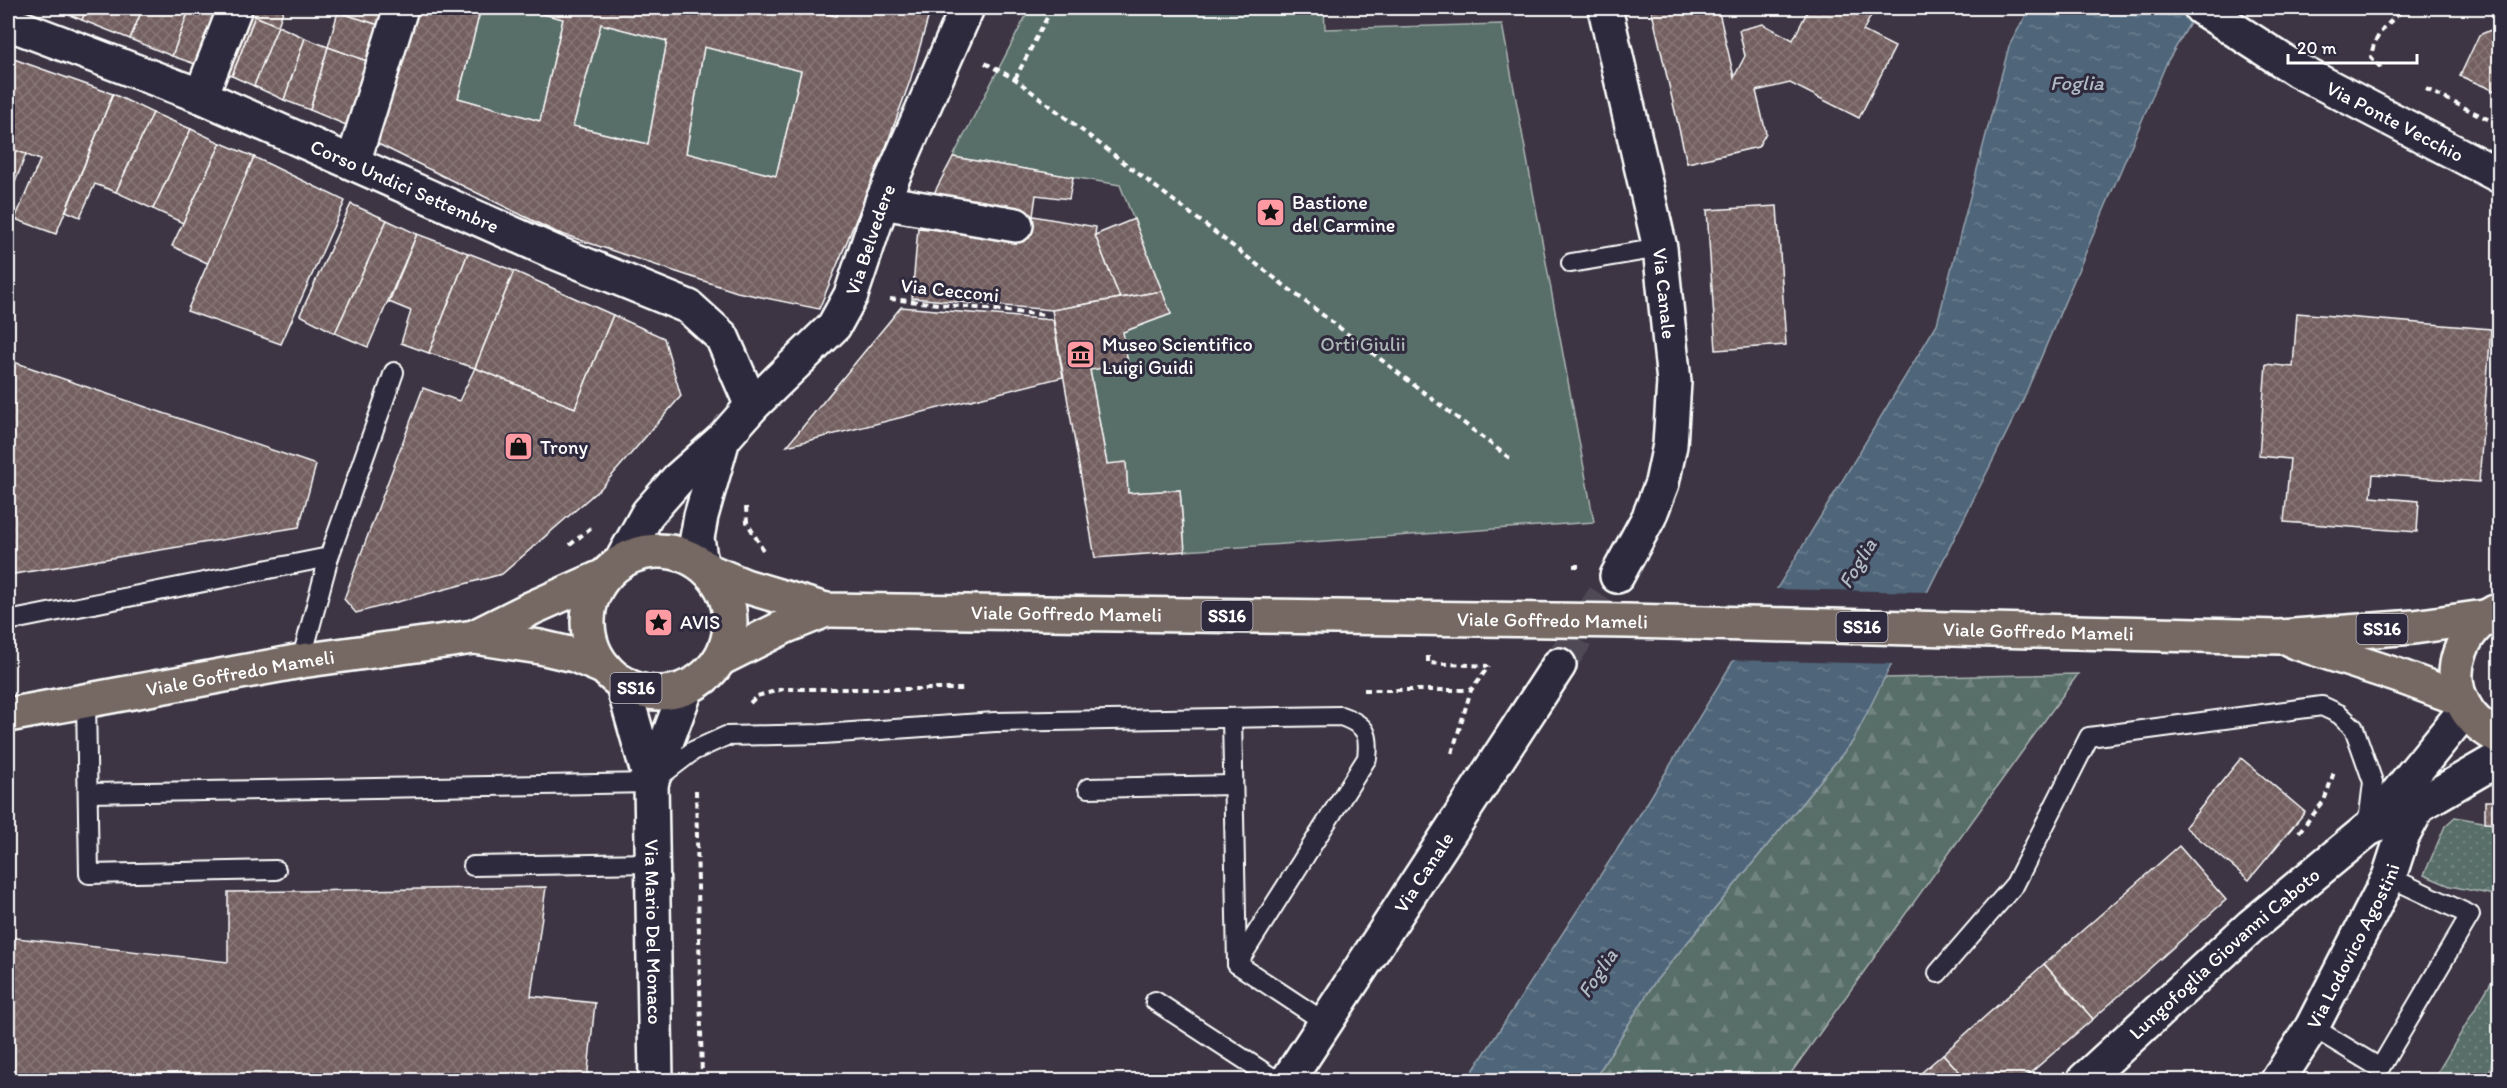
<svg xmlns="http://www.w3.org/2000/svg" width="2507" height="1088" font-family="Itim,sans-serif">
<defs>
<pattern id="grass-dots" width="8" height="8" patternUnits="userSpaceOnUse" patternTransform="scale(1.5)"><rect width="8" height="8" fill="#596e68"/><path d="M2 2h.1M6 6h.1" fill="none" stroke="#72847f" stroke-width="1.8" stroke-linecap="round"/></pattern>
<pattern id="forest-firs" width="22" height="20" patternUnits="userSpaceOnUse" patternTransform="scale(1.5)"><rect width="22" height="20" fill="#596e68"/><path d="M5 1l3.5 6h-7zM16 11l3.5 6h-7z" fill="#72847f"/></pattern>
<pattern id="water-ripples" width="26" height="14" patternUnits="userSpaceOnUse" patternTransform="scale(1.5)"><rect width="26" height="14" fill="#50667a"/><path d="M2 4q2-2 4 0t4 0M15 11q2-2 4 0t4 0" fill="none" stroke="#6a7d8e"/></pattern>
<pattern id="building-cross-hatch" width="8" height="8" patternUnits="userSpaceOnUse" patternTransform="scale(1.5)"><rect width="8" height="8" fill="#735f60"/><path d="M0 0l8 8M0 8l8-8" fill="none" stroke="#887778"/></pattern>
</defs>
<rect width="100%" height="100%" fill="#3d3544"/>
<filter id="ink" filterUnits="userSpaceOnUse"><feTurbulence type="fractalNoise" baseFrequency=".0167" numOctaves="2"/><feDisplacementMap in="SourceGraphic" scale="12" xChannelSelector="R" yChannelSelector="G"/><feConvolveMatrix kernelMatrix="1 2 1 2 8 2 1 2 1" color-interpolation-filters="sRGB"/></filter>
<g filter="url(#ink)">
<!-- grass -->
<g fill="url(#grass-dots)" stroke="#acb6b4" stroke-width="1.5">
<polygon points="2455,817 2499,825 2499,896 2450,886 2424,875 2445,826"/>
<polygon points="2499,969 2499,1026 2488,1080 2433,1080"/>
</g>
<!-- forest -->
<polygon fill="url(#forest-firs)" stroke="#acb6b4" stroke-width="1.5" points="2078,674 1786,1080 1594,1080 1654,983 1853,741 1883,678"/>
<!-- garden -->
<g fill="#596e68" stroke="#acb6b4" stroke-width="1.5">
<polygon points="481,8 519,8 563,19 540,121 458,98"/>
<polygon points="1030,8 1324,8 1325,29 1502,24 1594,522 1185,551 1180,490 1128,493 1126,463 1107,464 1090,370 1128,364 1123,332 1171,314 1120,185 953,157"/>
<polygon points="601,24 667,41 648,144 573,126"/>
<polygon points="704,47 801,71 776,176 686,153"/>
</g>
<!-- water -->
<polygon fill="url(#water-ripples)" stroke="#96a3af" stroke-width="1.5" points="2030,8 2199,8 2167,62 2022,402 1853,741 1654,983 1594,1080 1467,1080 1646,805 1937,324 2009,46"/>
<!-- pier -->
<polygon fill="#3d3544" points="1773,589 1930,592 1894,664 1730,660"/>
<!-- building -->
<g fill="url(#building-cross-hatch)" stroke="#fff" stroke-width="1.5" fill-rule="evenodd">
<polygon points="52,8 87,8 82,20"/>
<polygon points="87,8 143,8 130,39 82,20"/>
<polygon points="143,8 190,8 172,56 130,39"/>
<polygon points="190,8 230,8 207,68 172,56"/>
<polygon points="240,8 284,8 278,26 255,16 232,76 215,69"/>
<polygon points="324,8 389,8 385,27"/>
<path d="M409 8H481L458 98 540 121 563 19 519 8H804L837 16 839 8H931L910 81 886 147 819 309 737 292 556 232 368 139ZM601 24 667 41 648 144 573 126ZM704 47 801 71 776 176 686 153Z"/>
<polygon points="1651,8 1718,8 1734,77 1745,56 1739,30 1763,24 1793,40 1809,8 1875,8 1863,31 1895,47 1859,118 1790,83 1756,91 1766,133 1758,147 1687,163"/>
<polygon points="338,12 385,27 375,64 328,47"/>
<polygon points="255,16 278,26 254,86 232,76"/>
<polygon points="278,26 305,38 284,100 254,86"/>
<polygon points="2500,26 2500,93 2460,76 2479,35"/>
<polygon points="305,38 328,47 310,110 284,100"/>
<polygon points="328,47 375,64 358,130 310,110"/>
<polygon points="8,57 113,94 56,234 15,219 40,160 8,148"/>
<polygon points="113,94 153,113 116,192 95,184 80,217 66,211"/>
<polygon points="153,113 191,129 153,209 116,192"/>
<polygon points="191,129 221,143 183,223 153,209"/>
<polygon points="221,143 254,157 209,264 172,246"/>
<polygon points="8,148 26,154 14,185 8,182"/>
<polygon points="254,157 345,201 281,344 187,311"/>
<polygon points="953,157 1073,177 1069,199 1036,195 1033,216 931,199"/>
<polygon points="351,204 387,220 335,333 300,315"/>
<polygon points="1777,206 1786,345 1716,350 1707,210"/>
<polygon points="1033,216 1096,227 1095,235 1120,298 1052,310 912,298 918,228 1029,238"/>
<polygon points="1134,219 1162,291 1120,298 1095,235"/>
<polygon points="387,220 417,234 368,347 335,333"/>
<polygon points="417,234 468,253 429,353 401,343 411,311 389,302"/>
<polygon points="468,253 514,271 475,368 429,353"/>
<polygon points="514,271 613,315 575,408 475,368"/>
<polygon points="1162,291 1171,314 1123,332 1128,364 1090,370 1107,464 1126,462 1128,493 1180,490 1185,551 1095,558 1052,310"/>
<polygon points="901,307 1053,320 1063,377 787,446"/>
<polygon points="2297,313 2491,329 2479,482 2373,474 2371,497 2419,501 2417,532 2284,522 2290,459 2259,456 2266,364 2293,367"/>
<polygon points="613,315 664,338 681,396 602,487 502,574 356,613 344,599 423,388 459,401 475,368 575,408"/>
<polygon points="8,360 316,465 299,527 8,575"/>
<polygon points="2241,758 2305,812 2249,880 2185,827"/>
<polygon points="2485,801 2500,801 2500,824 2485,823"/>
<polygon points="2179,846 2226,900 2093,1019 2044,964"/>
<polygon points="546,887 531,996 595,1003 587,1080 8,1080 8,937 228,962 228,892"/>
<polygon points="2044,964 2093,1019 2022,1080 1967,1080 1943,1054"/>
<polygon points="1943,1054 1967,1080 1913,1080"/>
</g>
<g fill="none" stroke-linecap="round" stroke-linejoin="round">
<!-- secondary-tunnel -->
<polyline stroke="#504957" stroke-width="33" stroke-dasharray="33 16" stroke-linecap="butt" points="1559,665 1617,576"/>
<defs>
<g id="lane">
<polyline points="1571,263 1660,248"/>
<polyline points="8,621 329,557"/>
<polyline points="301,661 329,557 394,372"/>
<polyline points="86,701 89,874 276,870"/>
<polyline points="1232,718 1237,964 1326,1023"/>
<polyline points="1088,788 1233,785"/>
<path d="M88 793 651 783 693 751 726 736 823 734 995 722 1341 716C1366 725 1370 733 1367 758L1237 964"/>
<polyline points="473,866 652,863"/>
<polyline points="1938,973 2015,884 2089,737 2322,706 2339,714 2354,728 2373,782 2368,823"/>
<polyline points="1155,1001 1276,1080"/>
<polyline points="2312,1027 2380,1068 2470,915 2389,877"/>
</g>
<g id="street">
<path id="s1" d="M2201 8 2297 70 2500 176"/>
<path id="s2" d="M8 23 201 96 554 252 689 307 722 337 752 406"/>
<polyline points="201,96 235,8"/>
<polyline points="353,163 401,8"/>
<polyline points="882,202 1016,225"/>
<path id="s3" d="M621 562 648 513 678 479 723 439 752 406 834 326 851 295 882 202 967 8"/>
<polyline points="701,564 697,538 701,516 723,439"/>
<path id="s4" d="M622 682 651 783 656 1080"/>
<polyline points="651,783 687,687"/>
<path id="s5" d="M2278 1080 2312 1027 2389 877 2402 837 2419 805"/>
</g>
<g id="secondary">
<path id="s6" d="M1605 8 1660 248 1674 382 1670 445 1662 483 1649 517 1617 576"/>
<polyline points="2374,822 2466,709"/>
<path id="s7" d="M1288 1080 1559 665"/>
<path id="s8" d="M2084 1080 2251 926 2367 830 2419 805 2500 758"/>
</g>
<g id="primary">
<circle cx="659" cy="622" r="71"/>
<path id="s9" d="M709 571 745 586 826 610 1627 621 2279 637 2414 627 2484 617"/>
<path d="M2495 612C2462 629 2444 673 2465 707 2473 722 2486 730 2500 738"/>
<polyline points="474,637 532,608 604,576"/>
<polyline points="2295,642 2399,676 2461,699"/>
<polyline points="720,659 784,627 826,610"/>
<path id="s10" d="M8 715 301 661 474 637 540 647 574 655 605 668"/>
</g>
</defs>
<!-- lane casing -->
<use href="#lane" stroke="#fff" stroke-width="22"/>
<!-- street casing -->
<use href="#street" stroke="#fff" stroke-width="38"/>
<!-- secondary casing -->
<use href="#secondary" stroke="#fff" stroke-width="38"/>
<!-- primary casing -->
<use href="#primary" stroke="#fff" stroke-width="38"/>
<!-- path -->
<g stroke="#fff" stroke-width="4" stroke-dasharray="6 4.5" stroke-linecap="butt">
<polyline points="985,63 1015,79 1512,460"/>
<path d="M2381 68 2371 57C2374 34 2389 22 2406 8"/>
<polyline points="1015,79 1052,8"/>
<polyline points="2426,89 2500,125"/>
<polyline points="890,299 1045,315"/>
<polyline points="746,507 747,522 763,550"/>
<polyline points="570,545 594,525"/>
<polyline points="1573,566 1581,566"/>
<polyline points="1428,656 1428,663 1488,666"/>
<polyline points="1364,690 1471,690"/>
<polyline points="750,703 757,696 783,689 966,689"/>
<polyline points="1452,753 1471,690 1489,666"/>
<polyline points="696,790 702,1080"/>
<polyline points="2299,832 2324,801 2334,772"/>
</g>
<!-- lane -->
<use href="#lane" stroke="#2f2a3d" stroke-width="18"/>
<!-- street -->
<use href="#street" stroke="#2f2a3d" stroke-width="33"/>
<!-- secondary -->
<use href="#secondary" stroke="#2f2a3d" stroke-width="33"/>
<!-- primary -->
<use href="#primary" stroke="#766964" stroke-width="33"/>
</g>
</g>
<!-- icons -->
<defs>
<symbol id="sight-square" viewBox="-11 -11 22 22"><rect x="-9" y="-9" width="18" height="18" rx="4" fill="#ff9aa2" stroke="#2f2a3d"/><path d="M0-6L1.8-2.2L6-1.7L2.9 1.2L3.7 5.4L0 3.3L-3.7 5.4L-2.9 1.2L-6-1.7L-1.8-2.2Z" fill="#111"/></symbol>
<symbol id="museum-square" viewBox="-11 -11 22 22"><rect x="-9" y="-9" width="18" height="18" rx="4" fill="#ff9aa2" stroke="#2f2a3d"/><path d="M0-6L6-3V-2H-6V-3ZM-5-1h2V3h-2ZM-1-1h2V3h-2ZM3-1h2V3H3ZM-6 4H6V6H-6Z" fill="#111"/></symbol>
<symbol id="shop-square" viewBox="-11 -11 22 22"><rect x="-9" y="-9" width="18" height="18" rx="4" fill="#ff9aa2" stroke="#2f2a3d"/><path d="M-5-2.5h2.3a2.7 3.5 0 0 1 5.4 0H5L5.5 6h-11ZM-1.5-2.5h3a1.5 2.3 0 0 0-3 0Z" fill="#111"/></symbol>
</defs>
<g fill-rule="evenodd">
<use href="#sight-square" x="1254" y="196" width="33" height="33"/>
<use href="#museum-square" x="1064" y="338" width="33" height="33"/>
<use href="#shop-square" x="502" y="430" width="33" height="33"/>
<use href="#sight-square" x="642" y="606" width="33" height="33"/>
</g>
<g text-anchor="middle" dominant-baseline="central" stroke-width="6" stroke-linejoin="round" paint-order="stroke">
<!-- shield labels -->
<g fill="#2f2a3d" stroke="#c1bfc5" stroke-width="1.5">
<rect x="1201.5" y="601" width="51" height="30" rx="4.5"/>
<rect x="1836.5" y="612" width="51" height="30" rx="4.5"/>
<rect x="2356.5" y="614" width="51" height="30" rx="4.5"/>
<rect x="610.5" y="673" width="51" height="30" rx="4.5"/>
</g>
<g font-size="18" font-weight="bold" fill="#fff">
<text x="1227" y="616">SS16</text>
<text x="1862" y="627">SS16</text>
<text x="2382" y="629">SS16</text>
<text x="636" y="688">SS16</text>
</g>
<!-- street labels -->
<g font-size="20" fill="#fff" stroke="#2f2a3d">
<text stroke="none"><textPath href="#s1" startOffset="225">Via Ponte Vecchio</textPath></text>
<text stroke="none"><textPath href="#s2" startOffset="429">Corso Undici Settembre</textPath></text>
<text stroke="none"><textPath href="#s3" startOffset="414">Via Belvedere</textPath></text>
<text transform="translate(950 290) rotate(6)">Via Cecconi</text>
<text stroke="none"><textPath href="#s6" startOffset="292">Via Canale</textPath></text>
<text stroke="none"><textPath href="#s9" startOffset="364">Viale Goffredo Mameli</textPath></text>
<text stroke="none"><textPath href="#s9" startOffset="850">Viale Goffredo Mameli</textPath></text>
<text stroke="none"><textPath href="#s9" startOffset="1336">Viale Goffredo Mameli</textPath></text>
<text stroke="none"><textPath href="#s10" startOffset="236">Viale Goffredo Mameli</textPath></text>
<text stroke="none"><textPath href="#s7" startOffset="248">Via Canale</textPath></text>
<text stroke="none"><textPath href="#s4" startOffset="254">Via Mario Del Monaco</textPath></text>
<text stroke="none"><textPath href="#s5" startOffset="154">Via Lodovico Agostini</textPath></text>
<text stroke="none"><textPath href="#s8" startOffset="189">Lungofoglia Giovanni Caboto</textPath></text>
</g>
<!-- poi labels -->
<g font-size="20" fill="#fff" stroke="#2f2a3d" text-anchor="start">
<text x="1292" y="202">Bastione<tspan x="1292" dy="23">del Carmine</tspan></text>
<text x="1102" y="344">Museo Scientifico<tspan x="1102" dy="23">Luigi Guidi</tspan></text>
<text x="540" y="447">Trony</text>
<text x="680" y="622">AVIS</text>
</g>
<!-- park labels -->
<g font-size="20" fill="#acb6b4" stroke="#2f2a3d">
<text x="1363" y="344">Orti Giulii</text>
</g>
<!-- water labels -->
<g font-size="21" font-style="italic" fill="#b0bac3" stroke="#2f2a3d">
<text x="2077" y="82">Foglia</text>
<text transform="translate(1857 563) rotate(-59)">Foglia</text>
<text transform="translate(1597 973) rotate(-56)">Foglia</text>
</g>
</g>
<!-- margin -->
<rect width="2507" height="1088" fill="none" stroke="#2f2a3d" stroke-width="30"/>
<rect x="15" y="15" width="2477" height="1058" fill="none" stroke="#fff" stroke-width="2" filter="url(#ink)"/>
<!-- scale -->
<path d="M2288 54v9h129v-9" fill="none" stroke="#ffffff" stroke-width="3"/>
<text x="2297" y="54" font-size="18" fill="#ffffff" stroke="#2f2a3d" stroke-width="4.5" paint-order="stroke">20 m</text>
</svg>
